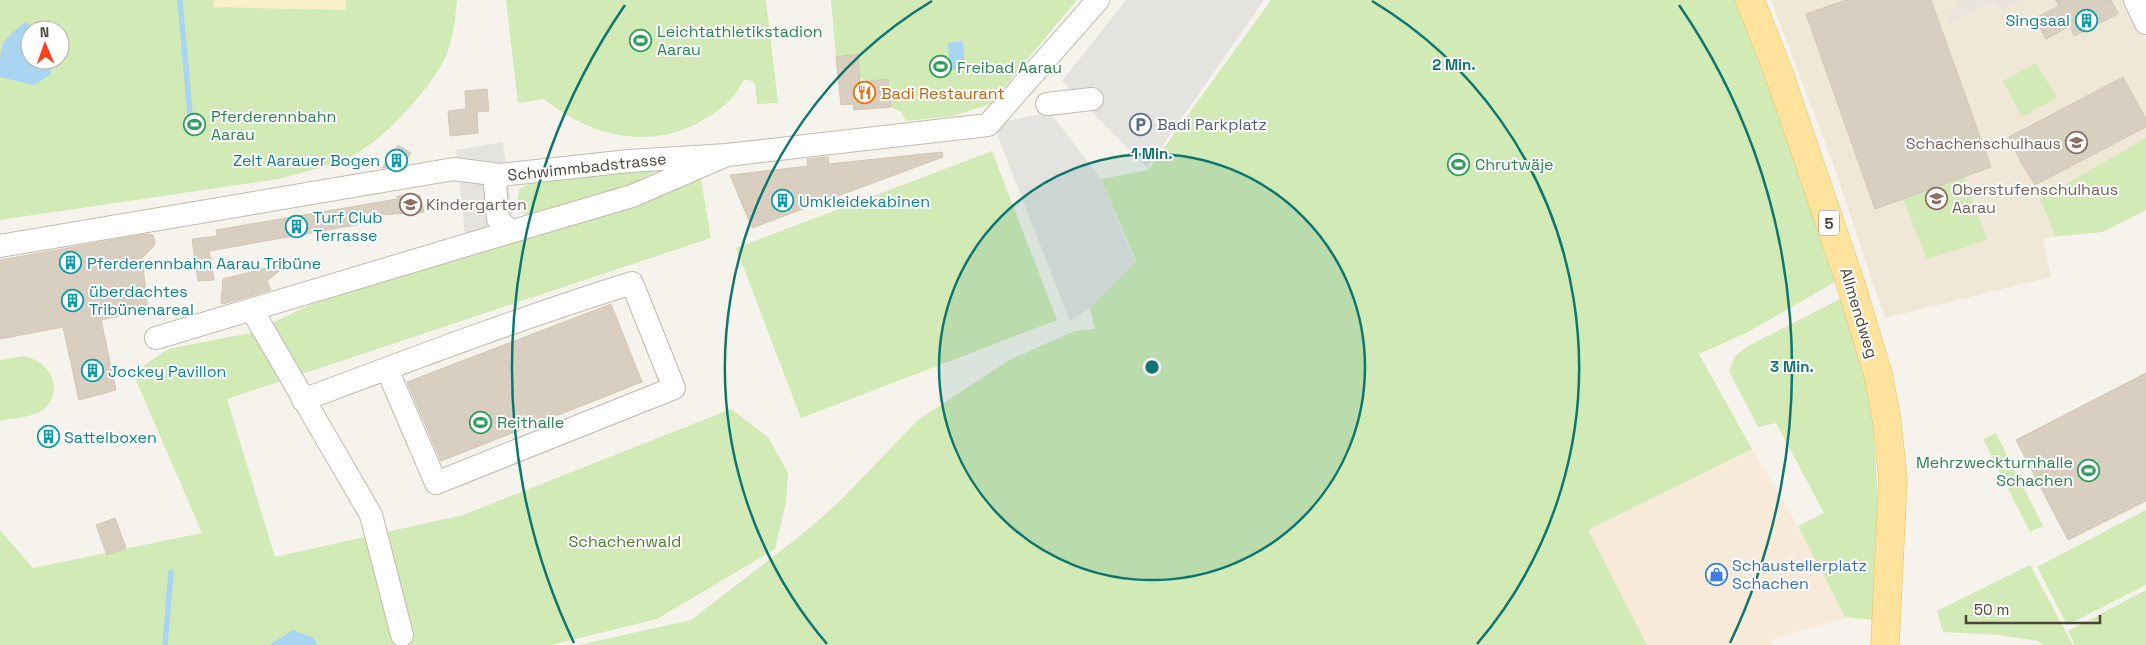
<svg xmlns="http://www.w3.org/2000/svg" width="2146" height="645" font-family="'Space Grotesk',sans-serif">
<rect width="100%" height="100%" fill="#f6f3ec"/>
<!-- residential -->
<polygon fill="#eae5da" points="1956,0 2023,0 2000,11 1993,3 1949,23 1947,14 1959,7"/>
<!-- commercial -->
<polygon fill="#f7ead8" points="1752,449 1798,526 1845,618 1773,639 1771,645 1647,645 1588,530"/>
<!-- education -->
<polygon fill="#efe8d6" points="1771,0 1956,0 1959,7 1948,14 1949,23 1993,3 2000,11 2023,0 2131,0 2146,41 2146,210 2102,232 2043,238 2051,277 1885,318 1831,158"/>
<!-- green -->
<g fill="#d2eab5" fill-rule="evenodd">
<path d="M0 0H457C455 19 453 43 444 60 430 88 393 128 368 146 343 164 307 171 278 179L0 220ZM30 30H60V60H30Z"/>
<path d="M506 0H766L778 103 757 104 755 84 750 80H744C739 87 735 96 728 102 671 153 601 145 544 99L518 103Z"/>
<polygon points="831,0 1077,0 990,104 953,116 906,121 901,112 891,107 888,79 866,81 860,77 857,54 836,57"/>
<polygon points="1271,0 1738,0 1754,37 1838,280 1750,331 1699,354 1752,449 1588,530 1647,645 579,645 691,620 805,532 839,502 918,420 1009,360 1075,331 1095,329 1090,308 1136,261 1101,179 1148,170"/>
<polygon points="2036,63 2057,98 2022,117 2003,81"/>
<polygon points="2146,138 2146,210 2102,232 2055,236 2040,199"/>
<polygon points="992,151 1057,320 801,418 736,248"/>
<polygon points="660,169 622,189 526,216 517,204 519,190 532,182"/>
<polygon points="1965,177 1987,240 1927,259 1903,199"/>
<polygon points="701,179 711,238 227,399 275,557 463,515 731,409 768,437 788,473 786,502 775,549 657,619 551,645 0,645 0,530 33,568 202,533 133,373 168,349 250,333 342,290 632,196"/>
<polygon points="1842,298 1858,344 1872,407 1878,499 1872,620 1845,617 1798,526 1824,513 1776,423 1758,427 1729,371 1735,356 1748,346"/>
<path d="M23 356C49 360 65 388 45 408 34 418 13 418 0 421V360Z"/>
<polygon points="1996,433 2043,526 2030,532 1983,439"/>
<polygon points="2146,510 2146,585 2067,625 2037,567"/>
<polygon points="2030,565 2073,645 2044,645 2037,641 1998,635 1943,632 1937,611"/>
<polygon points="2146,590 2146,645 2075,645 2068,631"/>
</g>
<!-- sand -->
<polygon fill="#f9efc9" points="214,0 346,0 346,10 213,7"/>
<!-- parking -->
<g fill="#e5e3e0">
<polygon points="1126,0 1264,0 1147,168 1062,81"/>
<polygon points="1050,112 1101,179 1135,262 1090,308 1070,321 993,124"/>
<polygon points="503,142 513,220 465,234 456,150"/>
</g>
<!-- water -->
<g fill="#a9d4f2">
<path d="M25 22 39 30H30V60H51V74L34 85 0 77C0 42 0 43 25 22Z"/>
<polygon points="963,41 965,69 950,70 948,43"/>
<polygon points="293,630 314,638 317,645 269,645"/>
</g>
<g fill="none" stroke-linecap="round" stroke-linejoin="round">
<!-- stream -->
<g stroke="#a9d4f2" stroke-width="5.5">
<polyline points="180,0 190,114"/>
<polyline points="165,645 171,572"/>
</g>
</g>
<!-- building -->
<g fill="#d8cfc1" stroke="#d3c7b4">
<polygon points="1846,0 1931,0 1991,167 1875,209 1806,14"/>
<polygon points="2056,0 2111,0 2118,14 2074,36 2070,26 2046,39 2035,18 2059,6"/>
<polygon points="858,54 860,82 888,79 891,107 854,110 853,104 841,105 836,57"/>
<polygon points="2123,77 2146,119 2146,127 2035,185 2021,162 2009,137"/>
<polygon points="487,89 489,111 477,112 478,133 450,136 448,111 466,109 465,91"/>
<polygon points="398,145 411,153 403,164 382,168"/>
<polygon points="942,152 943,157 752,228 730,175 808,166 807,159 828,157 829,164"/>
<polygon points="420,195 424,212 378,215 378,221 209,251 214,280 198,281 192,239 217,236 216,230 397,199 397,196"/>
<polygon points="146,234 153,235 155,241 154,246 142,258 148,310 101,320 116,390 79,400 63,327 0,339 0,260"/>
<polygon points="290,262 267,281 271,290 223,304 221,303 223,279"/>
<polygon points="611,304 642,382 441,461 407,382"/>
<polygon points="2146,373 2146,501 2068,540 2016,440"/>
<polygon points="115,518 126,548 107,555 96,525"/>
</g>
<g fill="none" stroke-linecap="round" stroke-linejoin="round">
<defs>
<g id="minor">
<polyline points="2135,0 2146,23"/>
<polyline points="1047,104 1092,99"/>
<polyline points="727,155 632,196 510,232 498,219 495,185 500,175 629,161 727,155 988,125 1098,0"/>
<polyline points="0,246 454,169 500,175"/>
<polyline points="252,310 371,515 402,635"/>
<polyline points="156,338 510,232"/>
<path d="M303 400C412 359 520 318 632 283L674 388 436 483 387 369"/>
</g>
<polyline id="major" points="1750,0 1778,71 1851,285 1879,378 1887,422 1893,479 1885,645"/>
</defs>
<!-- minor casing -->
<use href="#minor" stroke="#c2bbae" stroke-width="24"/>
<!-- major casing -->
<use href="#major" stroke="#e6c16a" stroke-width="29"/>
<!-- minor -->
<use href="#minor" stroke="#fff" stroke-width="22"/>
<!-- major -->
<use href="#major" stroke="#ffe39c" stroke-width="28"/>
</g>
<!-- distance rings -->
<circle cx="1152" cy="367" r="213" fill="#0f766e" fill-opacity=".12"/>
<g fill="none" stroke="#0f766e" stroke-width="2.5">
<circle cx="1152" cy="367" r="213"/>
<path d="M827 644A427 427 0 0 1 932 1M1372 1A427 427 0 0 1 1477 644"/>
<path d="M574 643A640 640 0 0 1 625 5M1679 5A640 640 0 0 1 1730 643"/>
</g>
<!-- icons -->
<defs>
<symbol id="building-ring" viewBox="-11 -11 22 22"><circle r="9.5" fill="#fff" stroke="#0f9aa8" stroke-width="1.5"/><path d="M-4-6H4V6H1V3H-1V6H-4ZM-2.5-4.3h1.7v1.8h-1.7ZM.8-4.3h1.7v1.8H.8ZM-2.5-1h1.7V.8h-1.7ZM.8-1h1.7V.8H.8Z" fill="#0f9aa8"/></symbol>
<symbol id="stadium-ring" viewBox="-11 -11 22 22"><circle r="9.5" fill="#fff" stroke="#2e9e5b" stroke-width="1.5"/><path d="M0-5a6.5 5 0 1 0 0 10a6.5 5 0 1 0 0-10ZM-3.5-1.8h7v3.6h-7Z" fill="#2e9e5b"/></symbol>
<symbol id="restaurant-ring" viewBox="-11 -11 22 22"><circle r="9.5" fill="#fff" stroke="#e8710a" stroke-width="1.5"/><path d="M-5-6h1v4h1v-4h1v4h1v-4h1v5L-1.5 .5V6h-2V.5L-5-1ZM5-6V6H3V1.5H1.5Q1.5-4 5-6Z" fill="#e8710a"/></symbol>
<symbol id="parking-ring" viewBox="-11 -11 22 22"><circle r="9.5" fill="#fff" stroke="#5c6f8a" stroke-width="1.5"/><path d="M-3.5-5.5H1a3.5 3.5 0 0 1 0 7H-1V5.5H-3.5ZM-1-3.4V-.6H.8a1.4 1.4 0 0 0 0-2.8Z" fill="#5c6f8a"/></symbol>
<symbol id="school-ring" viewBox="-11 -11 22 22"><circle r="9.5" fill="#fff" stroke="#8d6e63" stroke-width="1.5"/><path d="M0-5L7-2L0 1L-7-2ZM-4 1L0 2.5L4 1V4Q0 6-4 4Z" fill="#8d6e63"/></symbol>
<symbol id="shop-ring" viewBox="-11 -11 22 22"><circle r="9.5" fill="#fff" stroke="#3f7fe0" stroke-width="1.5"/><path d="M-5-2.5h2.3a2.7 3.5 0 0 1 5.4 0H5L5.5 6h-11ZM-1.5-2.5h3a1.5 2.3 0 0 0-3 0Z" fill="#3f7fe0"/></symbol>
</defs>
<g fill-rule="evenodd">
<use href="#building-ring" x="2074" y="8" width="25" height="25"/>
<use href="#stadium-ring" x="628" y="28" width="25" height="25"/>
<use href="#stadium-ring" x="928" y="54" width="25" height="25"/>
<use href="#restaurant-ring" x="852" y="80" width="25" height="25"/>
<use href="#parking-ring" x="1128" y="112" width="25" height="25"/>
<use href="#stadium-ring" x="182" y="112" width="25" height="25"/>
<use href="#school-ring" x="2064" y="130" width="25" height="25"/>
<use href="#building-ring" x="384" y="148" width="25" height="25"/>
<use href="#stadium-ring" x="1446" y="152" width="25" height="25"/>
<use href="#school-ring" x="1924" y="186" width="25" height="25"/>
<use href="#building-ring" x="770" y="188" width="25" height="25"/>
<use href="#school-ring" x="398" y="192" width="25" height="25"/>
<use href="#building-ring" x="284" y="214" width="25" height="25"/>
<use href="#building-ring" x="58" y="250" width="25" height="25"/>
<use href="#building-ring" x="60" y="288" width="25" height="25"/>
<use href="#building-ring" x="80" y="358" width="25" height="25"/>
<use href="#stadium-ring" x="468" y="410" width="25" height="25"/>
<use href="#building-ring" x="36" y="424" width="25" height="25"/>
<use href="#stadium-ring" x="2076" y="458" width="25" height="25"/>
<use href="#shop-ring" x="1704" y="562" width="25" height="25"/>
</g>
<g text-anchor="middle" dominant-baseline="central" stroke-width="4" stroke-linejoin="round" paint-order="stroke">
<!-- shield labels -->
<rect fill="#fff" stroke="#817c74" stroke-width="1" x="1819" y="210.5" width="20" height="25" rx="4"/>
<g font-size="15" font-weight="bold" fill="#4b4439">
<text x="1829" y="223">5</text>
</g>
<!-- culture labels -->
<g font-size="16" fill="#0d838f" stroke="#fff" text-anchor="start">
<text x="2070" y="20" text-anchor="end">Singsaal</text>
<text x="380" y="160" text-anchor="end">Zelt Aarauer Bogen</text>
<text x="799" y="201">Umkleidekabinen</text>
<text x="313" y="217">Turf Club<tspan x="313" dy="18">Terrasse</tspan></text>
<text x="87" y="263">Pferderennbahn Aarau Tribüne</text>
<text x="89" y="291">überdachtes<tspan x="89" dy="18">Tribünenareal</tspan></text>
<text x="108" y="371">Jockey Pavillon</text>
<text x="64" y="437">Sattelboxen</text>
</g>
<!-- leisure labels -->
<g font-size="16" fill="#27864d" stroke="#fff" text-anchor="start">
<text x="657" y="31">Leichtathletikstadion<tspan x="657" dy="18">Aarau</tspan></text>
<text x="957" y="67">Freibad Aarau</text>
<text x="211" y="116">Pferderennbahn<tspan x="211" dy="18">Aarau</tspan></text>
<text x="1475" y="164">Chrutwäje</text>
<text x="497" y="422">Reithalle</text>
<text x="2073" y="462" text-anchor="end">Mehrzweckturnhalle<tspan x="2073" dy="18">Schachen</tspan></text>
</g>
<!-- food labels -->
<g font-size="16" fill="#c56008" stroke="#fff" text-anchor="start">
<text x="881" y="93">Badi Restaurant</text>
</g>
<!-- service labels -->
<g font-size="16" fill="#4e5e75" stroke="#fff" text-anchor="start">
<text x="1157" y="124">Badi Parkplatz</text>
</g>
<!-- education labels -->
<g font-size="16" fill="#785e54" stroke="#fff" text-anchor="start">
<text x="2061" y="143" text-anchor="end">Schachenschulhaus</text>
<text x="1952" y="189">Oberstufenschulhaus<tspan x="1952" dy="18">Aarau</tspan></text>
<text x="426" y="204">Kindergarten</text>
</g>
<!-- street labels -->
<g font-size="16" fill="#4b4439" stroke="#fff">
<text transform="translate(587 167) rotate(-6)">Schwimmbadstrasse</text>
<text transform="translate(1859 313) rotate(73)">Allmendweg</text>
</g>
<!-- park labels -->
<g font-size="16" fill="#4a7f2a" stroke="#fff">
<text x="625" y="541">Schachenwald</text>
</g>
<!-- shop labels -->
<g font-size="16" fill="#366cbe" stroke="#fff" text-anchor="start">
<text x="1732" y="565">Schaustellerplatz<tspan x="1732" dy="18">Schachen</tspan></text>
</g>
</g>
<circle cx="1152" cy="367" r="8" fill="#0f766e" stroke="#fff" stroke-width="2.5"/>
<g font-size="15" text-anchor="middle" font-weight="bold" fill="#0f766e" stroke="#fff" stroke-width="4" stroke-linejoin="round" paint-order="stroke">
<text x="1454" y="70">2 Min.</text>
<text x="1152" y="159">1 Min.</text>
<text x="1792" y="372">3 Min.</text>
</g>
<!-- north arrow -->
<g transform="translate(45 45) rotate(358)"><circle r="24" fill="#ffffff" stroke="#b7b4b0"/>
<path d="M0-4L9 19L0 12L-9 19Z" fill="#fc3f1d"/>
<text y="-8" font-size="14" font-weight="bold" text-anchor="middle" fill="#4b4439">N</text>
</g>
<!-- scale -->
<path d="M1966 615v8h134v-8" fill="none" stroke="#4b4439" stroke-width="2.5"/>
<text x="1974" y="615" font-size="15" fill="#4b4439" stroke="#ffffff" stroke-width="4" paint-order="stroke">50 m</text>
</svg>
